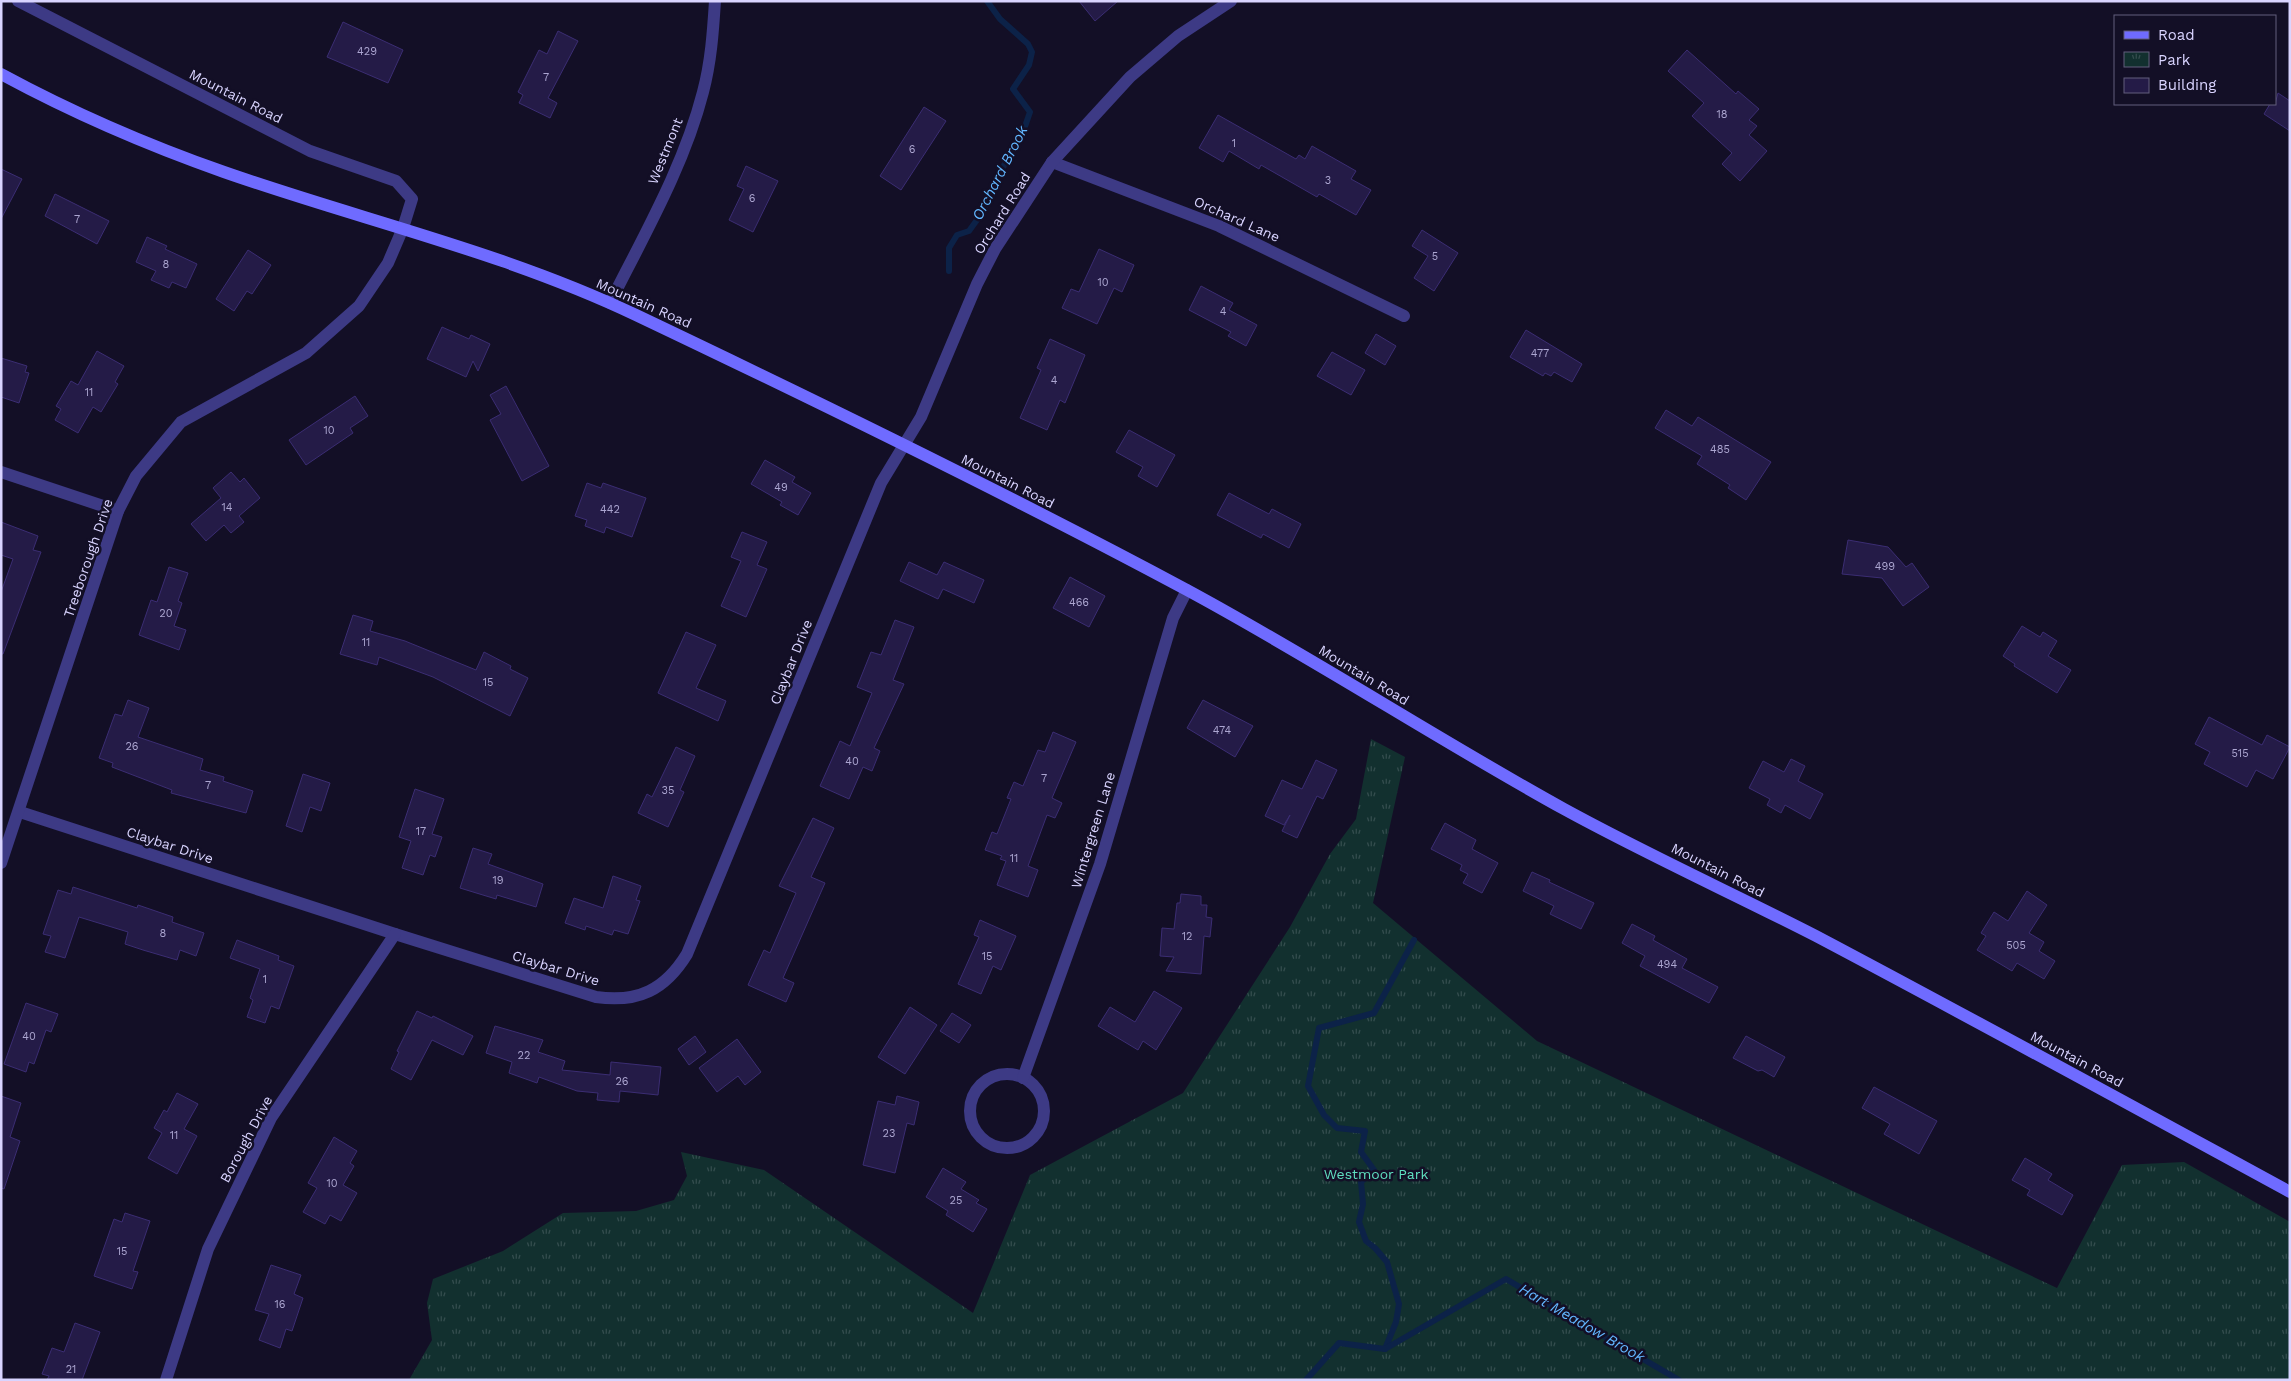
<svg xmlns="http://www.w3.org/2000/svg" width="2291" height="1381" font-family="'Work Sans',sans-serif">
<defs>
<pattern id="park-tufts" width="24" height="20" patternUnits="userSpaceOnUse" patternTransform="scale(1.25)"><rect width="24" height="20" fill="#12302f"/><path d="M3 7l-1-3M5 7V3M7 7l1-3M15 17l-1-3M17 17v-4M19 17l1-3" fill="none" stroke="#344d4e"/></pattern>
</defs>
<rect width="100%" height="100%" fill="#130f26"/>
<!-- park -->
<polygon fill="url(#park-tufts)" points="1371,739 1405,757 1373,903 1537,1041 2057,1288 2122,1165 2184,1162 2290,1222 2290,1380 409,1380 432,1340 427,1303 433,1279 503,1251 563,1213 636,1211 674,1200 687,1176 681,1152 764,1170 973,1313 1030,1175 1183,1093 1290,927 1330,854 1356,819"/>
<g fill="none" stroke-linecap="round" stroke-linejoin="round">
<!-- stream -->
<g stroke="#0c2248" stroke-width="6">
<polyline points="949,271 949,248 957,235 969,231 982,213 1007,159 1021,138 1030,112 1013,89 1029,65 1032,52 1028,44 1000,19 987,1"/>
<polyline points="1385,1349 1396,1322 1399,1304 1387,1262 1375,1248 1366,1241 1359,1222 1363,1204 1361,1182 1374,1170 1361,1152 1365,1131 1337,1128 1324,1115 1308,1086 1319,1028 1374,1013 1414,940"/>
<polyline points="1306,1380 1339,1343 1385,1349 1506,1279 1679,1380"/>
</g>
</g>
<!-- building -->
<g fill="#241b47" stroke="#3b2d73">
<polygon points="1079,1 1118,1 1095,21"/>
<polygon points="343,22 403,50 388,83 327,57"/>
<polygon points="558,31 578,41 548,98 557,103 550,118 519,103 523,95 518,92 539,50 547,54"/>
<polygon points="1687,50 1736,94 1738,91 1759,109 1749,120 1757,126 1749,135 1767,151 1740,181 1722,164 1732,153 1692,116 1704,103 1668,71"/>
<polygon points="2278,93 2290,101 2290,131 2264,114 2270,104 2275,104"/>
<polygon points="924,107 946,121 901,190 880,176"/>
<polygon points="1218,115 1296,159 1299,155 1305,159 1312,146 1356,171 1351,179 1371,190 1356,215 1319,194 1317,197 1261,165 1259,169 1229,151 1223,162 1199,148"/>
<polygon points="746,166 778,181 753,232 729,220 744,189 737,186"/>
<polygon points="1,169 22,179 1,219"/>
<polygon points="55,194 109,221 97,244 45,216"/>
<polygon points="1422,230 1458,253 1434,291 1414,278 1428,256 1412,246"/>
<polygon points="147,237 167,246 165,249 197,264 186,288 172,282 169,288 151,280 156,271 136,262"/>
<polygon points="1099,249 1134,265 1122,292 1114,288 1097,324 1062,308 1071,289 1079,292"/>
<polygon points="248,250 271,265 252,294 247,291 234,311 216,299"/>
<polygon points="1201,286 1233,303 1229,310 1257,325 1246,346 1228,336 1231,332 1189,310"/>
<polygon points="442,327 469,339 471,335 490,344 478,371 473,361 466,377 427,359"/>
<polygon points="1526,330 1582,364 1572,382 1554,372 1551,376 1545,373 1543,376 1510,357"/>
<polygon points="1376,334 1396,346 1385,365 1365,353"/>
<polygon points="1050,339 1085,355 1065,403 1060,400 1047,430 1020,418 1041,370 1037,368"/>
<polygon points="97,351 124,366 115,382 118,384 101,412 93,407 78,433 55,420 61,409 56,406 71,381 78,385"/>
<polygon points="1332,352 1365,370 1351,395 1317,376"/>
<polygon points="1,358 27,366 25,372 29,373 19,403 1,397"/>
<polygon points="506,386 549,466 522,481 490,420 501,414 490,395"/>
<polygon points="355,396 368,416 350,428 353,433 306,465 289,440"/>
<polygon points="1666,410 1692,426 1698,417 1771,462 1746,500 1728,488 1730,485 1697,464 1702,456 1655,428"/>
<polygon points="1129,430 1175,455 1157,487 1138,476 1143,467 1116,452"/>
<polygon points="765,460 795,477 792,482 811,493 798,515 780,505 782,502 751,484"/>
<polygon points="231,472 240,482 244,478 260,498 239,516 244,522 231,533 224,525 206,541 191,524 221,498 213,488"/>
<polygon points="587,483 601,488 603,483 646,498 632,537 606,527 604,533 585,526 587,520 575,516"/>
<polygon points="1229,493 1269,514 1272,509 1301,524 1289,548 1263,534 1261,538 1217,515"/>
<polygon points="1,522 38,536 33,550 41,552 3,654 1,654 1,592 13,559 1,555"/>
<polygon points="742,532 767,542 757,565 767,569 746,617 721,606 741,561 731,557"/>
<polygon points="1848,540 1888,547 1906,567 1912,563 1929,587 1903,606 1882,578 1842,574"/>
<polygon points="909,562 937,575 944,562 984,580 974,603 943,589 938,599 900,581"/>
<polygon points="169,567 188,573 178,601 182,603 174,626 186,630 179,650 139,635 151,600 157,602"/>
<polygon points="1070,577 1105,596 1089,627 1053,608"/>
<polygon points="353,615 373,621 370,631 405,641 476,670 484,652 511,666 510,669 528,678 510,716 433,677 379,657 377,665 340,654"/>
<polygon points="895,620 914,627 893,680 904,684 874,748 880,751 872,771 863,767 849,799 820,786 840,741 850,746 872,693 857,687 871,652 881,655"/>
<polygon points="2022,626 2040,637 2043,632 2057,641 2048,656 2071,670 2057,693 2014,666 2015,664 2003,656"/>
<polygon points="686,632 716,645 696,688 726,701 718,721 658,693"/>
<polygon points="128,700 149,708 138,737 203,759 200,770 224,777 223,781 253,791 246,813 171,793 172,790 112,767 113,763 99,758 115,714 122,716"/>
<polygon points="1203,700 1253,726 1235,757 1187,728"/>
<polygon points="2209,717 2262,745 2267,735 2290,747 2273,779 2256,770 2247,787 2204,764 2210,752 2195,744"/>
<polygon points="1053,732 1076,742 1052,798 1062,803 1055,818 1047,815 1028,866 1038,870 1028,897 997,885 1006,861 1000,859 1002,856 985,850 992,832 997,834 1011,799 1007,798 1014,782 1023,786 1038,750 1045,752"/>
<polygon points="676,747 695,756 680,790 684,792 668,827 638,813 647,794 652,797"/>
<polygon points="1791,759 1805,766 1798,781 1823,794 1810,819 1785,805 1781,813 1767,805 1770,799 1749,788 1763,761 1784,772"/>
<polygon points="1316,760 1337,770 1323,799 1317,796 1297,838 1282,831 1290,815 1284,825 1265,816 1282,780 1302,789"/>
<polygon points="303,774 330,783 321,811 310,807 302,832 286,826"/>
<polygon points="415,789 444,799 432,834 442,837 435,857 430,855 423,875 402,868 411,841 399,837"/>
<polygon points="813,818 834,828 811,877 825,883 783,978 794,983 786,1002 748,985 764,950 770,953 796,893 779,886"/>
<polygon points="1445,823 1476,840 1472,849 1498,863 1482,893 1463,883 1468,874 1460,870 1462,865 1431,849"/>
<polygon points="473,848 492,854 488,864 543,884 536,907 497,895 496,899 460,888"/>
<polygon points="1532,872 1550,880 1549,882 1594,903 1581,929 1550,914 1554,906 1523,891"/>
<polygon points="613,876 641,886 636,900 640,901 628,934 614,930 612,935 586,926 585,930 565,923 574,898 603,908"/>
<polygon points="73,887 137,908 138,905 173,917 172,922 204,933 196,956 180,950 177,960 143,950 125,944 128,932 79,917 65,958 45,952 51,936 43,934 58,890 71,894"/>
<polygon points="2027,891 2047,905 2029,933 2044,942 2039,951 2055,961 2044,979 2017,963 2012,971 1977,950 1986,936 1981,933 1994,912 2008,921"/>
<polygon points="1181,894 1201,896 1201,905 1207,905 1206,917 1212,918 1210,937 1204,936 1201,974 1166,971 1174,957 1160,956 1162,928 1174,929 1177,903 1180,903"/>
<polygon points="980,920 1016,936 1001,970 993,966 981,994 958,984 979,937 974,935"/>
<polygon points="1632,924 1655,936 1653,940 1687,959 1682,968 1718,987 1709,1003 1640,966 1645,956 1622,943"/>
<polygon points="237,940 279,956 278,960 294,966 279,1009 271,1006 265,1023 247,1017 253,1000 250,998 260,969 230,958"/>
<polygon points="1154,991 1182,1008 1156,1050 1143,1041 1138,1050 1098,1026 1110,1007 1135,1022"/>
<polygon points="26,1003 58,1014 51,1032 46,1030 34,1064 29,1062 26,1072 4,1064"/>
<polygon points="910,1007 937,1025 905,1074 878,1057"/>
<polygon points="417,1011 432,1018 433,1016 473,1036 463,1055 432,1040 411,1080 391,1069 399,1052 397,1051"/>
<polygon points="952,1013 971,1025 959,1043 940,1031"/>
<polygon points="495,1026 543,1040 538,1052 565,1061 562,1070 610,1075 611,1062 661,1067 658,1095 620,1091 619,1102 597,1100 598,1093 577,1091 539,1077 537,1083 509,1073 512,1062 486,1053"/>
<polygon points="695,1036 706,1052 689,1065 678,1049"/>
<polygon points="1746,1036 1785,1057 1774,1077 1762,1070 1758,1071 1733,1058"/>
<polygon points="737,1039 761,1072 745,1085 738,1076 717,1092 699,1068"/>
<polygon points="1874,1087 1937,1121 1919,1154 1884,1134 1890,1124 1862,1108"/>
<polygon points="177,1093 198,1104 184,1129 197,1136 177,1174 148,1158 162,1133 154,1128 164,1110 167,1112"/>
<polygon points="1,1096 21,1103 10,1137 20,1141 4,1189 1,1188"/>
<polygon points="897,1096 919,1102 914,1125 907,1123 895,1173 863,1165 878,1101 895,1105"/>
<polygon points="334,1137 357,1151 350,1163 354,1166 343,1185 357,1193 341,1221 330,1215 325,1224 303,1212 317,1188 308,1183"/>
<polygon points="2025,1158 2052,1174 2048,1180 2073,1195 2062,1215 2027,1195 2030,1190 2012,1180"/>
<polygon points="943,1168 966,1182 961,1189 979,1200 976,1203 987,1209 973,1232 946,1215 948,1211 926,1197"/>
<polygon points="125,1213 150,1221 133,1271 138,1272 132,1289 94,1276 114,1219 122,1222"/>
<polygon points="271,1265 301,1275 294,1294 303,1298 292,1331 286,1329 280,1348 259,1340 269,1314 255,1310"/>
<polygon points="75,1323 100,1332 82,1380 47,1380 49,1376 42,1374 52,1348 64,1352"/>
</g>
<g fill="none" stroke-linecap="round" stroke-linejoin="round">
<!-- street -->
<g stroke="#3d3a85" stroke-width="12">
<polyline points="1052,162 1219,226 1404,316"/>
<path d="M610 303C644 235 684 166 703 92 711 62 713 32 715 1"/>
<polyline points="1,472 118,511"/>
<path d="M20 812 395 934 596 997C638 1003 665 990 687 954L881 483 921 417 977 284 995 249 1052 162 1130 77 1178 36 1231 1"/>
<polyline points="1,863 118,511 136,476 181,422 306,353 359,306 388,263 403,228 412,199 396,181 310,151 18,1"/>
<circle cx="1007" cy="1111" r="37"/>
<polyline points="1023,1078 1100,864 1173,618 1187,590"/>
<polyline points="166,1380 208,1249 271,1118 395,934"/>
</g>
<!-- secondary -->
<path stroke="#6f6bff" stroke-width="12" d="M1 74C73 113 147 145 224 172 361 220 504 252 636 315 821 403 1006 493 1187 590 1315 659 1437 739 1564 809 1646 854 1732 893 1816 936 1975 1020 2132 1106 2290 1192"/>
</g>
<g text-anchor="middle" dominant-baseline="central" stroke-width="5" stroke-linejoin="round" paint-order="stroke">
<!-- number labels -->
<g font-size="11" fill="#aca6d1">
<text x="367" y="51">429</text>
<text x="546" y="77">7</text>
<text x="1722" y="114">18</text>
<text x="1234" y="143">1</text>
<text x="912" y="149">6</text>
<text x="1328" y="180">3</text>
<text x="752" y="198">6</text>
<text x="77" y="219">7</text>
<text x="1435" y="256">5</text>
<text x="166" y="264">8</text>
<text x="1103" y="282">10</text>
<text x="1223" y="311">4</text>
<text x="1540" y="353">477</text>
<text x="1054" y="380">4</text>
<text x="89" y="392">11</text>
<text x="329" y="430">10</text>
<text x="1720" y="449">485</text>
<text x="781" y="487">49</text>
<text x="227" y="507">14</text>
<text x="610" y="509">442</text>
<text x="1885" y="566">499</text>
<text x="1079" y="602">466</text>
<text x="166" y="613">20</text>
<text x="366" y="642">11</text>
<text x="488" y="682">15</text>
<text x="1222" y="730">474</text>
<text x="132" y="746">26</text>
<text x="2240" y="753">515</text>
<text x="852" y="761">40</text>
<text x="1044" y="778">7</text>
<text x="208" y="785">7</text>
<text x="668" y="790">35</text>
<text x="421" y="831">17</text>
<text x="1014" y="858">11</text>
<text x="498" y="880">19</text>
<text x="163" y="933">8</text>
<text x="1187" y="936">12</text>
<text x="2016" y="945">505</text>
<text x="987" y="956">15</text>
<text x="1667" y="964">494</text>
<text x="265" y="979">1</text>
<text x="29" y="1036">40</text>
<text x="524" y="1055">22</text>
<text x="622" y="1081">26</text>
<text x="889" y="1133">23</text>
<text x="174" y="1135">11</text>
<text x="332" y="1183">10</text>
<text x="956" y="1200">25</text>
<text x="122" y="1251">15</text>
<text x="280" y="1304">16</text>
<text x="71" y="1369">21</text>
</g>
<!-- street labels -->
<g font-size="14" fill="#d9d4ff" stroke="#130f26">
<text transform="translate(236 96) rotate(27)">Mountain Road</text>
<text transform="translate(665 151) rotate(-68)">Westmont</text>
<text transform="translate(1002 213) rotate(-58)">Orchard Road</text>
<text transform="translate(1237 219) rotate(24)">Orchard Lane</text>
<text transform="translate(644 303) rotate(24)">Mountain Road</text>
<text transform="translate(1008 481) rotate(27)">Mountain Road</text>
<text transform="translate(88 558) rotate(-71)">Treeborough Drive</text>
<text transform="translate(791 662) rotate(-68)">Claybar Drive</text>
<text transform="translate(1364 675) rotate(31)">Mountain Road</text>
<text transform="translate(1093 830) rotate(-73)">Wintergreen Lane</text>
<text transform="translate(170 845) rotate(18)">Claybar Drive</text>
<text transform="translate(1718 870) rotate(27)">Mountain Road</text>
<text transform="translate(556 968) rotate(17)">Claybar Drive</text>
<text transform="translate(2077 1059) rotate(28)">Mountain Road</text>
<text transform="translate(246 1139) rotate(-62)">Borough Drive</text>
</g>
<!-- park labels -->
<g font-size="14" fill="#5fe0c0" stroke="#130f26">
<text x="1376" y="1174">Westmoor Park</text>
</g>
<!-- water labels -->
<g font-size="15" font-style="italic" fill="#62b6ff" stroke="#130f26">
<text transform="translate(1000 173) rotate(-63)">Orchard Brook</text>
<text transform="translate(1582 1323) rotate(30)">Hart Meadow Brook</text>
</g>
</g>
<!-- border -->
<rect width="2291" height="1381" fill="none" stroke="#d9d4ff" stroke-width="5"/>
<!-- legend -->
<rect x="2114" y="15" width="162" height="90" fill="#130f26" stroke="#625e7d"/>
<rect x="2124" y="31" width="25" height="8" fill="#6f6bff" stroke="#625e7d"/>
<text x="2158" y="40" font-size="15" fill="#d9d4ff">Road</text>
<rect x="2124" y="52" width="25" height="15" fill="url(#park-tufts)" stroke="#625e7d"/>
<text x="2158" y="65" font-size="15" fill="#d9d4ff">Park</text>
<rect x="2124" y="78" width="25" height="15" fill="#241b47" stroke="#625e7d"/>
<text x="2158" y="90" font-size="15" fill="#d9d4ff">Building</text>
</svg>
